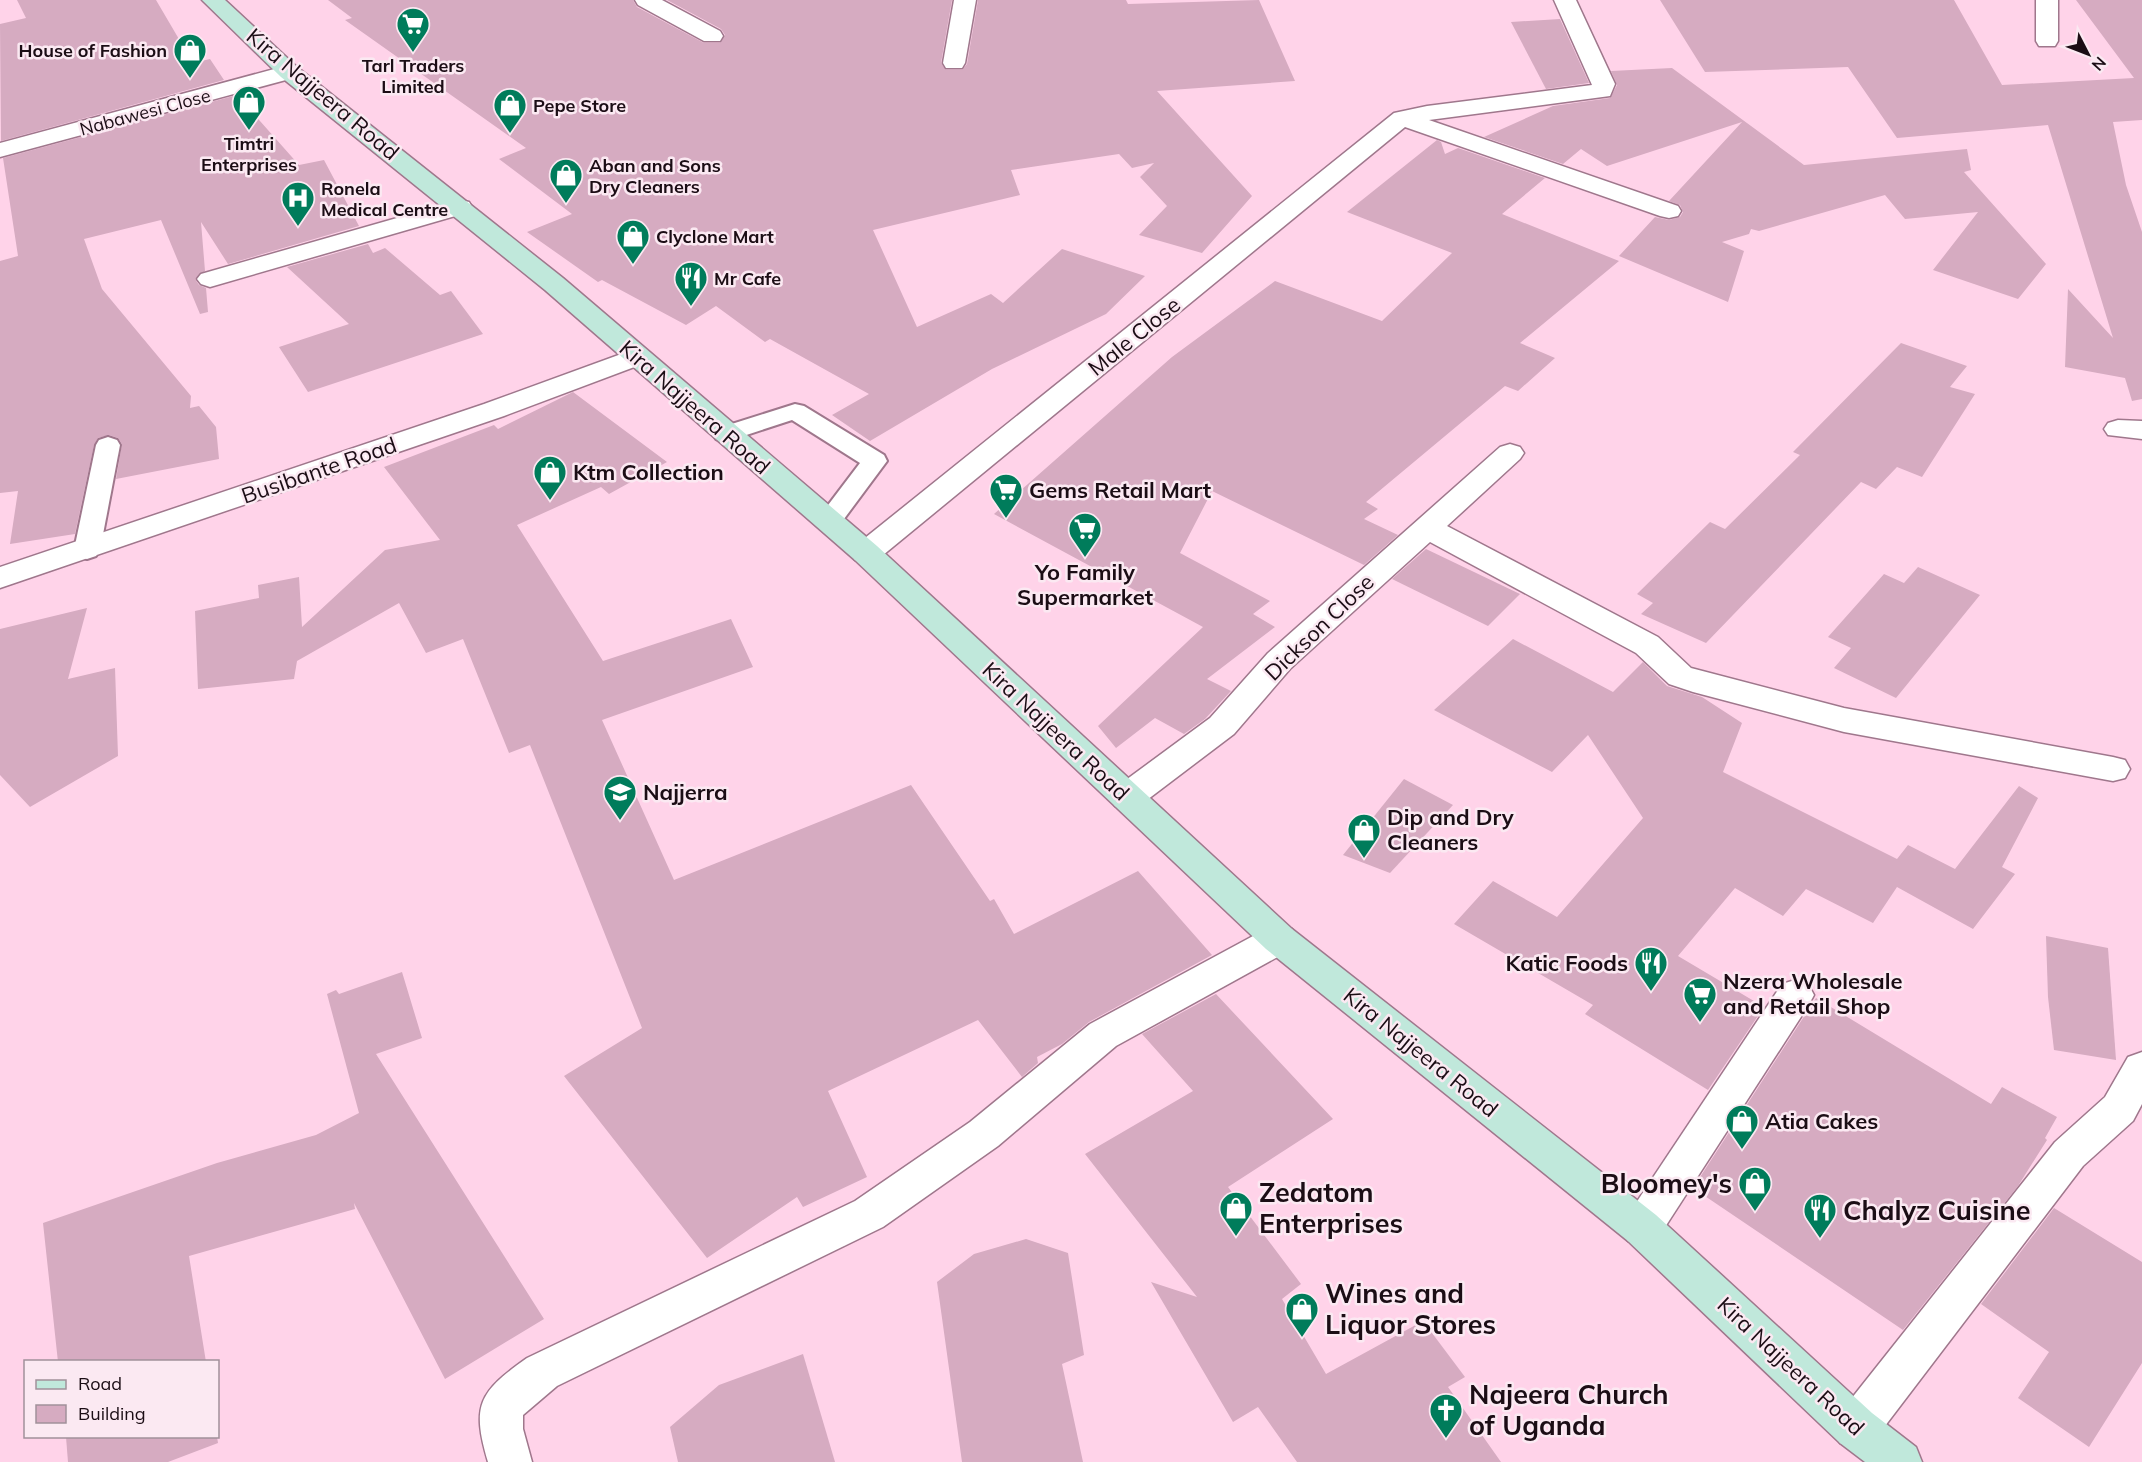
<svg xmlns="http://www.w3.org/2000/svg" width="2142" height="1462" font-family="Mulish,sans-serif">
<rect width="100%" height="100%" fill="#ffd3e9"/>
<!-- building -->
<g fill="#d6abc1">
<polygon points="17,0 156,0 193,63 210,59 224,80 1,141 0,24 26,18"/>
<polygon points="328,0 633,0 637,7 704,43 720,43 725,35 721,29 667,0 952,0 941,63 946,70 962,70 967,64 978,0 1126,0 1128,4 1259,0 1295,81 1157,91 1252,196 1202,253 1139,235 1167,206 1140,177 1154,163 1132,168 1119,154 1011,170 1020,195 873,230 917,327 991,294 1003,303 1062,249 1145,276 1106,314 992,369 870,441 832,415 869,394 770,339 765,342 716,306 686,325 602,280 598,282 527,232 572,214 499,159 526,148 345,20 352,18"/>
<polygon points="1660,0 1954,0 2002,85 2134,78 2076,0 2142,0 2142,120 2113,122 2126,185 2142,232 2142,399 2132,401 2125,378 2065,367 2068,289 2113,338 2048,125 1897,138 1848,67 1705,72"/>
<polygon points="1560,19 1589,83 1546,89 1511,22"/>
<polygon points="1672,68 1804,165 1967,149 1971,170 1964,172 2046,264 2018,299 1933,270 1978,212 1905,219 1885,195 1759,231 1751,229 1749,234 1722,242 1744,251 1728,302 1619,256 1655,217 1669,220 1680,217 1683,212 1680,205 1669,201 1742,122 1607,166 1581,149 1563,164 1484,137 1553,106 1610,98 1617,85 1611,71"/>
<polygon points="237,95 299,165 324,160 359,226 228,264 201,222 205,271 195,279 199,285 206,288 208,312 200,314 161,220 84,239 102,289 191,396 190,408 199,406 216,427 219,459 116,479 122,444 118,438 109,435 98,438 94,445 75,534 10,544 18,491 0,493 0,261 18,256 3,158"/>
<polygon points="1437,140 1441,142 1445,154 1458,148 1545,178 1502,214 1619,261 1520,343 1555,358 1518,391 1505,386 1366,502 1378,509 1364,519 1398,535 1364,565 1212,491 1180,553 1270,601 1253,614 1275,627 1207,679 1231,691 1205,719 1184,734 1155,718 1116,748 1098,726 1203,627 994,514 1172,357 1275,281 1382,321 1452,253 1347,212"/>
<polygon points="368,244 373,253 385,248 440,295 451,291 483,334 308,392 279,347 349,324 287,267"/>
<polygon points="1901,343 1967,366 1950,387 1975,394 1922,477 1897,467 1876,489 1861,482 1706,643 1641,614 1653,603 1637,594 1710,522 1725,529 1800,455 1793,452"/>
<polygon points="573,392 667,462 609,494 601,487 517,525 603,661 731,619 753,667 602,720 674,880 911,785 990,901 994,899 1014,934 1138,871 1212,955 1089,1022 1062,1044 1037,1057 1038,1063 1022,1077 978,1020 828,1091 867,1177 803,1207 797,1197 707,1258 564,1076 642,1028 530,745 509,753 463,639 426,653 399,603 297,661 294,679 198,689 195,611 259,598 258,585 299,577 302,627 385,550 440,540 384,467 494,425 498,429"/>
<polygon points="1426,549 1520,594 1488,626 1392,579"/>
<polygon points="1918,567 1980,595 1896,698 1834,668 1851,648 1828,637 1884,574 1904,583"/>
<polygon points="87,608 68,679 115,668 118,756 30,807 0,775 0,629"/>
<polygon points="1513,639 1613,692 1643,662 1667,686 1702,697 1742,723 1723,772 1897,859 1908,845 1955,869 2019,786 2038,798 2002,867 2015,874 1973,929 1897,887 1873,923 1806,889 1783,916 1735,888 1678,956 1764,1007 1708,1090 1585,1014 1593,1005 1454,924 1493,881 1557,917 1643,818 1588,735 1552,772 1434,710"/>
<polygon points="1404,779 1453,805 1390,873 1343,855"/>
<polygon points="2046,936 2108,948 2116,1060 2054,1050 2048,997"/>
<polygon points="402,972 422,1038 376,1054 544,1319 445,1379 354,1203 355,1209 189,1256 206,1362 58,1362 43,1223 217,1163 316,1135 359,1113 327,994 336,990 339,994"/>
<polygon points="1216,994 1333,1119 1228,1187 1301,1284 1282,1299 1326,1374 1423,1321 1465,1377 1448,1387 1501,1462 1297,1462 1258,1407 1233,1422 1151,1282 1197,1297 1085,1154 1193,1091 1142,1034"/>
<polygon points="1816,998 1991,1104 2002,1087 2057,1117 2045,1138 2047,1140 2018,1186 1903,1330 1693,1188"/>
<polygon points="2054,1208 2142,1262 2142,1363 2089,1447 2018,1398 2049,1352 1981,1304"/>
<polygon points="1026,1239 1068,1253 1084,1355 1062,1364 1083,1462 962,1462 937,1282 974,1254"/>
<polygon points="803,1354 835,1462 678,1462 670,1427 719,1385"/>
<polygon points="66,1437 217,1437 218,1443 168,1462 68,1462"/>
</g>
<g fill="none" stroke-linecap="round" stroke-linejoin="round">
<defs>
<g id="lane">
<polygon points="795,404 804,406 884,455 887,461 838,527 829,529 820,527 816,521 860,463 792,420 725,442 716,439 713,434 716,429"/>
<polygon points="108,437 117,440 120,445 100,550 96,556 87,559 78,556 74,550 96,445 99,440"/>
</g>
<g id="street">
<polygon points="635,0 662,0 720,31 723,36 720,41 704,41 638,5"/>
<polygon points="954,0 976,0 965,63 962,68 946,68 943,63"/>
<polygon points="1554,0 1576,0 1615,84 1610,96 1429,120 1678,206 1681,211 1678,216 1669,218 1660,216 1405,127 877,560 866,563 855,560 851,553 855,546 1394,113 1427,106 1592,85"/>
<polygon points="2036,0 2058,0 2058,41 2055,46 2039,46 2036,41"/>
<polygon points="289,65 297,67 300,72 297,77 0,157 0,143"/>
<polygon points="460,200 469,202 472,207 469,212 210,287 201,284 197,279 201,274"/>
<polygon points="635,349 645,351 649,357 645,363 504,416 0,588 0,567 484,404"/>
<polygon points="2118,420 2142,421 2142,439 2108,435 2104,429 2108,423"/>
<polygon points="1510,444 1520,447 1524,453 1520,459 1447,526 1658,637 1691,668 1844,708 2113,757 2125,760 2130,769 2125,778 2113,781 1844,732 1693,692 1669,684 1636,653 1430,542 1290,669 1234,734 1139,806 1127,810 1115,806 1110,797 1115,788 1210,718 1268,653 1500,447"/>
<path d="M1279 925 1292 929 1297 939 1292 949 1116 1046 998 1146 883 1227 557 1386 523 1415V1429L532 1462H488C471 1405 479 1392 527 1358L855 1201 970 1122 1090 1024 1266 929Z"/>
<polygon points="1795,980 1808,984 1814,995 1808,1006 1656,1241 1642,1246 1628,1241 1622,1228 1628,1215 1782,984"/>
<polygon points="2142,1052 2142,1104 2133,1121 2083,1166 1872,1443 1856,1449 1840,1443 1834,1428 1840,1413 2055,1142 2105,1097 2128,1057"/>
</g>
<polygon id="secondary" points="202,0 225,0 297,67 563,278 877,546 1292,929 1656,1215 1872,1413 1916,1447 1922,1462 1865,1462 1840,1443 1628,1241 1266,949 855,560 545,290 281,77"/>
</defs>
<!-- lane casing -->
<use href="#lane" stroke="#9f778c" stroke-width="4"/>
<!-- street casing -->
<use href="#street" stroke="#9f778c" stroke-width="3"/>
<!-- secondary casing -->
<use href="#secondary" stroke="#9f778c" stroke-width="3"/>
<!-- lane -->
<use href="#lane" fill="#fff" fill-rule="evenodd"/>
<!-- street -->
<use href="#street" fill="#fff" fill-rule="evenodd"/>
<!-- secondary -->
<use href="#secondary" fill="#c0e8db" fill-rule="evenodd"/>
</g>
<!-- icons -->
<defs>
<symbol id="supermarket-pin" viewBox="-11 -11 22 30"><path d="M0 17L-7.5 6A9.5 9.5 0 1 1 7.5 6Z" fill="#007c5b" stroke="#fbe9f2"/><path d="M-6-5.5h2.5l.6 2H6L4.5 2H-2.5L-4.4-4H-6ZM-1.5 3.2a1.3 1.3 0 1 0 .1 0ZM3 3.2a1.3 1.3 0 1 0 .1 0Z" fill="#fff"/></symbol>
<symbol id="shop-pin" viewBox="-11 -11 22 30"><path d="M0 17L-7.5 6A9.5 9.5 0 1 1 7.5 6Z" fill="#007c5b" stroke="#fbe9f2"/><path d="M-5-2.5h2.3a2.7 3.5 0 0 1 5.4 0H5L5.5 6h-11ZM-1.5-2.5h3a1.5 2.3 0 0 0-3 0Z" fill="#fff"/></symbol>
<symbol id="hospital-pin" viewBox="-11 -11 22 30"><path d="M0 17L-7.5 6A9.5 9.5 0 1 1 7.5 6Z" fill="#007c5b" stroke="#fbe9f2"/><path d="M-5-5h3v3.5h4V-5h3V5h-3V1.5h-4V5h-3Z" fill="#fff"/></symbol>
<symbol id="restaurant-pin" viewBox="-11 -11 22 30"><path d="M0 17L-7.5 6A9.5 9.5 0 1 1 7.5 6Z" fill="#007c5b" stroke="#fbe9f2"/><path d="M-5-6h1v4h1v-4h1v4h1v-4h1v5L-1.5 .5V6h-2V.5L-5-1ZM5-6V6H3V1.5H1.5Q1.5-4 5-6Z" fill="#fff"/></symbol>
<symbol id="school-pin" viewBox="-11 -11 22 30"><path d="M0 17L-7.5 6A9.5 9.5 0 1 1 7.5 6Z" fill="#007c5b" stroke="#fbe9f2"/><path d="M0-5L7-2L0 1L-7-2ZM-4 1L0 2.5L4 1V4Q0 6-4 4Z" fill="#fff"/></symbol>
<symbol id="church-pin" viewBox="-11 -11 22 30"><path d="M0 17L-7.5 6A9.5 9.5 0 1 1 7.5 6Z" fill="#007c5b" stroke="#fbe9f2"/><path d="M-1.2-6h2.4v3.5h3.3v2.4h-3.3V6h-2.4V-.1h-3.3v-2.4h3.3Z" fill="#fff"/></symbol>
</defs>
<g fill-rule="evenodd">
<use href="#supermarket-pin" x="394" y="5" width="38" height="52"/>
<use href="#shop-pin" x="171" y="31" width="38" height="52"/>
<use href="#shop-pin" x="230" y="83" width="38" height="52"/>
<use href="#shop-pin" x="491" y="86" width="38" height="52"/>
<use href="#shop-pin" x="547" y="156" width="38" height="52"/>
<use href="#hospital-pin" x="279" y="179" width="38" height="52"/>
<use href="#shop-pin" x="614" y="217" width="38" height="52"/>
<use href="#restaurant-pin" x="672" y="259" width="38" height="52"/>
<use href="#shop-pin" x="531" y="453" width="38" height="52"/>
<use href="#supermarket-pin" x="987" y="471" width="38" height="52"/>
<use href="#supermarket-pin" x="1066" y="510" width="38" height="52"/>
<use href="#school-pin" x="601" y="773" width="38" height="52"/>
<use href="#shop-pin" x="1345" y="811" width="38" height="52"/>
<use href="#restaurant-pin" x="1632" y="944" width="38" height="52"/>
<use href="#supermarket-pin" x="1681" y="975" width="38" height="52"/>
<use href="#shop-pin" x="1723" y="1102" width="38" height="52"/>
<use href="#shop-pin" x="1736" y="1164" width="38" height="52"/>
<use href="#shop-pin" x="1217" y="1189" width="38" height="52"/>
<use href="#restaurant-pin" x="1801" y="1191" width="38" height="52"/>
<use href="#shop-pin" x="1283" y="1290" width="38" height="52"/>
<use href="#church-pin" x="1427" y="1391" width="38" height="52"/>
</g>
<g text-anchor="middle" dominant-baseline="central" stroke-width="5" stroke-linejoin="round" paint-order="stroke">
<!-- far-poi labels -->
<g font-size="18" font-weight="bold" fill="#1b0d15" stroke="#fbe9f2" text-anchor="start">
<text x="167" y="50" text-anchor="end">House of Fashion</text>
<text x="413" y="65" text-anchor="middle">Tarl Traders<tspan x="413" dy="21">Limited</tspan></text>
<text x="533" y="105">Pepe Store</text>
<text x="249" y="143" text-anchor="middle">Timtri<tspan x="249" dy="21">Enterprises</tspan></text>
<text x="589" y="165">Aban and Sons<tspan x="589" dy="21">Dry Cleaners</tspan></text>
<text x="321" y="188">Ronela<tspan x="321" dy="21">Medical Centre</tspan></text>
<text x="656" y="236">Clyclone Mart</text>
<text x="714" y="278">Mr Cafe</text>
</g>
<!-- far-street labels -->
<g font-size="18" fill="#1b0d15" stroke="#fbe9f2">
<text transform="translate(145 112) rotate(-15)">Nabawesi Close</text>
</g>
<!-- street labels -->
<g font-size="22" fill="#1b0d15" stroke="#fbe9f2">
<text transform="translate(323 94) rotate(40)">Kira Najjeera Road</text>
<text transform="translate(1134 336) rotate(-39)">Male Close</text>
<text transform="translate(695 407) rotate(41)">Kira Najjeera Road</text>
<text transform="translate(319 470) rotate(-19)">Busibante Road</text>
<text transform="translate(1319 627) rotate(-44)">Dickson Close</text>
<text transform="translate(1056 731) rotate(43)">Kira Najjeera Road</text>
<text transform="translate(1421 1052) rotate(39)">Kira Najjeera Road</text>
<text transform="translate(1791 1366) rotate(43)">Kira Najjeera Road</text>
</g>
<!-- poi labels -->
<g font-size="22" font-weight="bold" fill="#1b0d15" stroke="#fbe9f2" text-anchor="start">
<text x="573" y="472">Ktm Collection</text>
<text x="1029" y="490">Gems Retail Mart</text>
<text x="1085" y="572" text-anchor="middle">Yo Family<tspan x="1085" dy="25">Supermarket</tspan></text>
<text x="643" y="792">Najjerra</text>
<text x="1387" y="817">Dip and Dry<tspan x="1387" dy="25">Cleaners</tspan></text>
<text x="1628" y="963" text-anchor="end">Katic Foods</text>
<text x="1723" y="981">Nzera Wholesale<tspan x="1723" dy="25">and Retail Shop</tspan></text>
<text x="1765" y="1121">Atia Cakes</text>
</g>
<!-- near-poi labels -->
<g font-size="27" font-weight="bold" fill="#1b0d15" stroke="#fbe9f2" text-anchor="start">
<text x="1732" y="1183" text-anchor="end">Bloomey's</text>
<text x="1259" y="1192">Zedatom<tspan x="1259" dy="31">Enterprises</tspan></text>
<text x="1843" y="1210">Chalyz Cuisine</text>
<text x="1325" y="1293">Wines and<tspan x="1325" dy="31">Liquor Stores</tspan></text>
<text x="1469" y="1394">Najeera Church<tspan x="1469" dy="31">of Uganda</tspan></text>
</g>
</g>
<!-- legend -->
<rect x="24" y="1360" width="195" height="78" fill="#fbe9f2" stroke="#a1919a" stroke-width="1.5"/>
<rect x="36" y="1380" width="30" height="9" fill="#c0e8db" stroke="#a1919a" stroke-width="1.5"/>
<text x="78" y="1390" font-size="18" fill="#1b0d15">Road</text>
<rect x="36" y="1405" width="30" height="18" fill="#d6abc1" stroke="#a1919a" stroke-width="1.5"/>
<text x="78" y="1420" font-size="18" fill="#1b0d15">Building</text>
<!-- north arrow -->
<g transform="translate(2088 54) rotate(132)" stroke="#fbe9f2" stroke-width="4.5" paint-order="stroke">
<path d="M0-4.5L10 22L0 15L-10 22Z" fill="#1b0d15"/>
<text y="-9" font-size="16" font-weight="bold" text-anchor="middle" fill="#1b0d15">N</text>
</g>
</svg>
